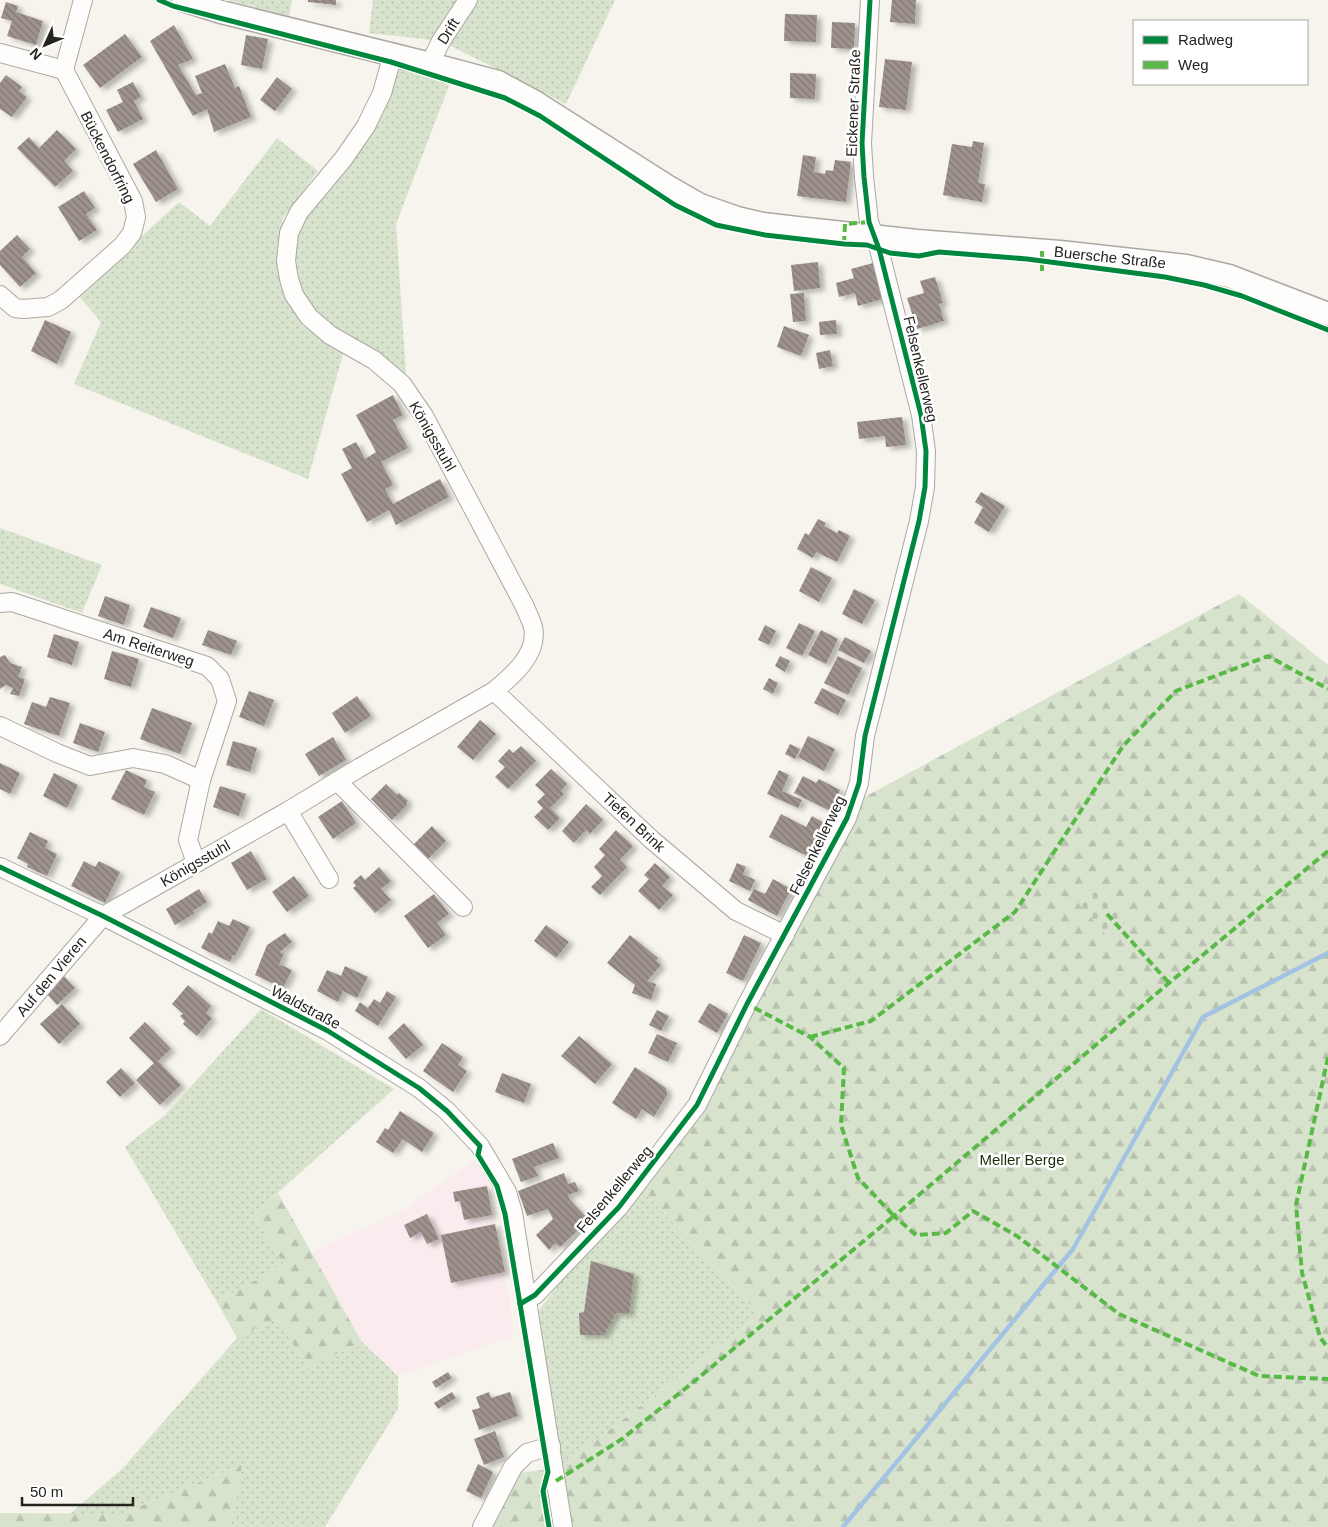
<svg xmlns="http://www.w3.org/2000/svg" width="1328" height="1527" font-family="Helvetica,sans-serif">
<defs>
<pattern id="grass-dots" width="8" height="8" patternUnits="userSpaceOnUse" patternTransform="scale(1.25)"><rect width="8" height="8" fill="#d8e3cd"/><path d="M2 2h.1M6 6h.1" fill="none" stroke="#b9c2b0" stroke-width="1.8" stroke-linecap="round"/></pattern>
<pattern id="forest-firs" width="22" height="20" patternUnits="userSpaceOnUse" patternTransform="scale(1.25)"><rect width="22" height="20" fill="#d8e3cd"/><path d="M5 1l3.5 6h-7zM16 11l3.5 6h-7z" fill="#b9c2b0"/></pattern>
<pattern id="cemetery-stones" width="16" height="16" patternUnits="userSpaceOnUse" patternTransform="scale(1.25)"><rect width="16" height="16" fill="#d8e3cd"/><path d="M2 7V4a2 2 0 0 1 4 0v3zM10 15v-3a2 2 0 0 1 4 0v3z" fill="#b9c2b0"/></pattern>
<pattern id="building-back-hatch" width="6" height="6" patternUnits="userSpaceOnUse" patternTransform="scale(1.25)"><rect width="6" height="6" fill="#9e928d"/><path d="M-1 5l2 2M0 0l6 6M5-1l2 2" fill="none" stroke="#817773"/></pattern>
<filter id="shadow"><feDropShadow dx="5" dy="3" stdDeviation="2.5" flood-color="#0004"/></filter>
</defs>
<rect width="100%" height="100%" fill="#f6f4ec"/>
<!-- education -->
<polygon fill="#faecee" points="475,1160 487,1180 509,1296 513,1336 398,1376 362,1342 311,1253 405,1209"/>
<!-- grass -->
<g fill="url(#grass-dots)">
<polygon points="228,0 292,0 289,16"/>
<polygon points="373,0 615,0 566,104 441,41 369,33"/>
<polygon points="401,69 450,83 396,224 406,374 313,314 300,291 292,262 294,235 305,213 347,165 379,121 395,73"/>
<polygon points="277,138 318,171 283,218 277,249 280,283 290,306 303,326 344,351 308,479 74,384 101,322 78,295 179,202 210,226"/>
<polygon points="0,528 102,565 82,613 0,584"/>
<polygon points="261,1009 394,1089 253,1215 284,1264 217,1302 125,1147 166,1114"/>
<polygon points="642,1190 760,1315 560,1468 538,1311 579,1259 627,1211"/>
<polygon points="277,1318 307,1368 362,1342 398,1376 398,1409 325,1527 230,1527 242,1465 121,1514 70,1514 123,1468 237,1338"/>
</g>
<!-- forest -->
<g fill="url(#forest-firs)">
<polygon points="1239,594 1328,665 1328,1527 491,1527 518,1473 560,1468 760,1315 642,1190 704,1106 785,953 863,798"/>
<polygon points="278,1193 362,1342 307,1368 277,1318 237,1338 217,1302 284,1264 253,1215"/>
<polygon points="242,1465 230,1527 0,1527 0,1513 121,1514"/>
</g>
<!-- cemetery -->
<polygon fill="url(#cemetery-stones)" points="1098,884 1130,918 1109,938 1078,903"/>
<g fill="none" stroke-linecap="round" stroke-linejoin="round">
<!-- stream -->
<polyline stroke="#a4c3e3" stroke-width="4.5" points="843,1527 1073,1249 1203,1017 1328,953"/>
</g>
<!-- building -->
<g fill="url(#building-back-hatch)" filter="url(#shadow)">
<polygon points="308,0 336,0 336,5 308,2"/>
<polygon points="892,0 916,0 915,24 890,22"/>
<polygon points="6,2 18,6 16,12 43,21 36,45 7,36 12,21 1,18"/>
<polygon points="785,14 817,15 816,42 784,41"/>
<polygon points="832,22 855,23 854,49 831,48"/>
<polygon points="174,25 193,59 178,65 196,95 202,93 195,76 225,64 235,88 239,86 251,117 214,132 207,109 193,116 150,41"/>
<polygon points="125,34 142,57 100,88 83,65"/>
<polygon points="246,35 268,39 262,69 241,65"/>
<polygon points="885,59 912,62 906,110 879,107"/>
<polygon points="790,73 816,74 815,99 790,98"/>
<polygon points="6,75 22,87 19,91 27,97 12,117 0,109 0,83"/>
<polygon points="277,77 292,89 275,111 260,100"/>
<polygon points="133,82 141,97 134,101 143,119 118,132 106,110 123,102 117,90"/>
<polygon points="57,130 76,149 64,161 73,171 55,187 17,148 29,137 39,148"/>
<polygon points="973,141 984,143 978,183 985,184 982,202 943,195 952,144 972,147"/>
<polygon points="156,150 178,189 156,202 133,164"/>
<polygon points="803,155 816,157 814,172 825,174 826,170 833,171 835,160 851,162 846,202 797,196"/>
<polygon points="84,191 95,208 86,214 97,230 79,241 58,207"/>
<polygon points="17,235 30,249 22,257 36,273 20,287 0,265 0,251"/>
<polygon points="818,262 820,288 794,291 791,265"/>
<polygon points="873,263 882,299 858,306 855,293 839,297 836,283 854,278 851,269"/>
<polygon points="935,277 943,303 939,304 944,321 917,329 907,298 924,293 920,281"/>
<polygon points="804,293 806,321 793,322 790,294"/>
<polygon points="45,320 71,332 57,364 31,351"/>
<polygon points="836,320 837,334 820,335 819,322"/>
<polygon points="784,326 809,335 801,356 777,347"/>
<polygon points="830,350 833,366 819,369 816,353"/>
<polygon points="393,395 403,415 393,420 408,448 381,462 393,485 385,489 393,504 440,479 449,497 396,525 389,510 367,522 341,474 352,468 342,449 356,442 365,459 376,452 356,415"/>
<polygon points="902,417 906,445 886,447 885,436 859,439 857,422"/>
<polygon points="981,492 1005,506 989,532 974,523 983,507 975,502"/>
<polygon points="818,519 826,523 824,526 837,533 839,530 850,536 837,562 816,552 813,558 797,549 805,533 809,535"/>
<polygon points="811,567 832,578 819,602 799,591"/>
<polygon points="854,589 875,600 862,624 842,614"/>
<polygon points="105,596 130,605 124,625 98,616"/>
<polygon points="151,607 181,618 173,638 143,627"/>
<polygon points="799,623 815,631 802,656 786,648"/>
<polygon points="765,625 776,631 769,645 758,640"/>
<polygon points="208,630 237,641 231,655 202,645"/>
<polygon points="821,630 838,639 826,664 808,655"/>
<polygon points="54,634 79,642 72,665 47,657"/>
<polygon points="845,637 871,651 864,663 838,650"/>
<polygon points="112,651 139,659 131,687 104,679"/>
<polygon points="5,655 10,663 22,667 18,677 25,679 19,696 10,694 13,688 6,685 0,689 0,657"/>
<polygon points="780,656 790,661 785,672 775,666"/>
<polygon points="838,656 862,668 848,695 824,683"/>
<polygon points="769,678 778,683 773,694 763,689"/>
<polygon points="822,688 846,700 838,715 814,703"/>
<polygon points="249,691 274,700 264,726 239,717"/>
<polygon points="357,696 371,716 345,733 332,713"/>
<polygon points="50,697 70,703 59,736 24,724 32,702 46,707"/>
<polygon points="152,708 192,723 180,754 140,739"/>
<polygon points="480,720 496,734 473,760 457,747"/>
<polygon points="80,723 105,732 98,752 73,743"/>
<polygon points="808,736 835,749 824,771 798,757"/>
<polygon points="333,737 346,760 319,776 305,754"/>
<polygon points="233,741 257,748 250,772 226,765"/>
<polygon points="790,744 800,749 795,759 785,754"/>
<polygon points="521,746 536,761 508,789 495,777 505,767 498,761 509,749 513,753"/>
<polygon points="0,763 20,773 10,794 0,789"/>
<polygon points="551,769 567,784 561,791 564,794 550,808 560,818 548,830 534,817 543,808 537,802 545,794 535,785"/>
<polygon points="126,770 147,780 144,787 155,792 144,815 111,799"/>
<polygon points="779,770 789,775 782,791 802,800 798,808 767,794"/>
<polygon points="54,773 78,785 67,808 43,796"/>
<polygon points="803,776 816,783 819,779 840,790 830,811 794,793"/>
<polygon points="386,784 397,795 399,793 408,801 406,803 407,805 392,820 371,799"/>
<polygon points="220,786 246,794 239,816 213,807"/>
<polygon points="342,801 356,823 333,839 318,817"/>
<polygon points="586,804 603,820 590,834 586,830 574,843 562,831"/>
<polygon points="781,814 806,827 812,816 826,824 809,857 769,837"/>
<polygon points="432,826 446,841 428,859 413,845"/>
<polygon points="616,830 633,846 620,860 627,867 600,895 591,887 602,876 594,867 605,855 599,849"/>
<polygon points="30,832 48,841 45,848 57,854 47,876 27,867 28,864 17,858"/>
<polygon points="251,851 267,879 247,890 231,863"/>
<polygon points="84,861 95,867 99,861 120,872 105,903 71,886"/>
<polygon points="655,863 670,877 662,886 673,895 659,910 638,891 649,879 644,875"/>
<polygon points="737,863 746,867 743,874 755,880 750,891 729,881"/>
<polygon points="379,867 391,881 381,889 391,900 375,913 353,888 356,886 353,882 361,875 365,880"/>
<polygon points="294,876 309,896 287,912 272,892"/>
<polygon points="773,879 791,889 777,916 748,900 754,889 765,894"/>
<polygon points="199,889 207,902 193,911 194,914 175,925 166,909"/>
<polygon points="434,894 449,914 437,923 446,935 428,948 404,916"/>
<polygon points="233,919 250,927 235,956 233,955 230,962 201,948 209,932 212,934 218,921 229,926"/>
<polygon points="546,925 569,942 556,958 534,941"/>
<polygon points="285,933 292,942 280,952 284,954 279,964 292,970 283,988 255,975 267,945"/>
<polygon points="630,935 658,958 656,961 661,965 647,981 656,984 651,1000 632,993 635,985 607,963"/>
<polygon points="744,935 761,943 743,981 726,973"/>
<polygon points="345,966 368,977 357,998 343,991 338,1002 317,991 327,970 341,976"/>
<polygon points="64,976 75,988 57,1005 46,993"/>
<polygon points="188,985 211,1006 206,1013 212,1018 197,1036 183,1024 185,1021 180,1016 183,1014 172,1004"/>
<polygon points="387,991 396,997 378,1026 355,1011 360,1002 368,1008 374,999 380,1003"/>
<polygon points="709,1003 728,1014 717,1033 698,1022"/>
<polygon points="62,1004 80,1024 59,1044 40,1024"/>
<polygon points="657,1010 669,1016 661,1031 649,1025"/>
<polygon points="145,1022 171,1049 158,1061 181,1085 160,1105 136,1080 154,1063 129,1038"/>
<polygon points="404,1023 423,1045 406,1059 388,1038"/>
<polygon points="657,1034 677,1043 668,1062 648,1053"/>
<polygon points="579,1036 612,1064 595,1084 561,1056"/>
<polygon points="442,1043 463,1057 458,1065 467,1071 453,1092 423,1071"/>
<polygon points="635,1067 666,1088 667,1095 654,1117 642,1109 636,1119 612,1103"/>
<polygon points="121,1068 135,1083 120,1097 106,1082"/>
<polygon points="502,1073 531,1084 524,1103 495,1092"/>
<polygon points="400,1111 434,1133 422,1152 403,1139 393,1153 376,1142 385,1128 388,1130"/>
<polygon points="553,1143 559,1158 534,1167 538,1176 521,1182 512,1159"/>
<polygon points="564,1173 568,1184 575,1182 579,1191 568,1195 570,1200 589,1220 560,1247 555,1243 549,1250 536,1235 553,1219 548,1209 527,1216 518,1191"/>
<polygon points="487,1186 492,1215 464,1220 460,1201 455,1202 453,1192"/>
<polygon points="427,1214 439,1239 427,1244 421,1232 410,1238 404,1225"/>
<polygon points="495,1224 505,1272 451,1283 441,1235"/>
<polygon points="591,1261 634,1274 629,1314 616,1313 604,1335 580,1335 579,1313 584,1312"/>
<polygon points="448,1372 452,1378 436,1388 432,1382"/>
<polygon points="452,1392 456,1398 438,1409 434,1403"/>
<polygon points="489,1392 491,1398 510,1392 518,1416 479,1430 472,1410 480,1408 476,1397"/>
<polygon points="495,1431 504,1457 484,1465 474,1439"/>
<polygon points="478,1464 493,1472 481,1498 466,1491"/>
</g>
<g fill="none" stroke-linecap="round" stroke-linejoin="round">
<defs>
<g id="minor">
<polyline points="0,53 64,70"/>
<polyline points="430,64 441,41 468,0"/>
<polyline points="0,295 15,308 23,309 48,307 61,300 122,246 132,233 136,217 133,201 64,70 83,0"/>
<polyline points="0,603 12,602 207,666 220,679 227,701 201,780 188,840 196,863"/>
<polyline points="494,691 652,840 736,911 785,935"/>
<polyline points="0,726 57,753 90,766 133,758 165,764 201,780"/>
<polyline points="337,781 463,907"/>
<polyline points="288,811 329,879"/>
<polyline points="0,867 103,916 328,1031 419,1088 447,1111 480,1146 507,1192 513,1213 563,1527"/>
<path d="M0 1036 103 916 288 811 359 768 494 691C512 676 539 654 533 627 531 620 527 612 524 605L424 416 402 384 374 360 330 335 309 317 294 295 289 279 286 261 289 233 299 212 344 158 366 126 382 93 393 54"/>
<polyline points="527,1299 535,1295 619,1207 697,1105 747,1004 847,818 859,783 865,736 919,521 925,487 926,451 921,415 879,249 869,222 864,177 862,143 870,0"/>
<polyline points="482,1527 513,1467 527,1453 551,1446"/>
</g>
<polyline id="major" points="183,0 221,12 430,64 498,82 535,102 667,186 700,205 737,218 763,224 797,228 917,241 1060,252 1186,266 1229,276 1328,314"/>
</defs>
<!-- minor casing -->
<use href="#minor" stroke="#aaa9a3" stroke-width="20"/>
<!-- major casing -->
<use href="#major" stroke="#aaa9a3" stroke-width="25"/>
<!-- minor -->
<use href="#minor" stroke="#fefdfc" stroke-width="18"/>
<!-- major -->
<use href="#major" stroke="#fefdfc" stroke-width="22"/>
<!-- quiet -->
<g stroke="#58b947" stroke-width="4" stroke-dasharray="8 4" stroke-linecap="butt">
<polyline points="844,244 845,224 869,222"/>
<polyline points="1042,251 1042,274"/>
<polyline points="1328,851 1169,983 894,1216 916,1235 946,1233 973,1211 1017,1236 1119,1314 1259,1376 1328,1379"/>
<polyline points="1107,914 1169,983"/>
<polyline points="810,1037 871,1021 1015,912 1123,746 1176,691 1268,656 1328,689"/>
<polyline points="1328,1057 1296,1205 1302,1273 1320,1337 1328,1348"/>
<polyline points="556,1481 622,1439 691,1384 894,1216 858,1178 841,1125 844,1068 810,1037 747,1004"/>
</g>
<defs>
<g id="cycleway">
<polyline points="159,0 173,6 391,62 505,98 540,116 675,205 716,225 765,235 844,244 867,245 890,253 919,256 939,252 1027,259 1165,277 1204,285 1242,296 1328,330"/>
<polyline points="0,867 103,916 328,1031 419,1088 447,1111 480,1146 478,1155 497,1186 505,1214 548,1472 543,1491 549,1527"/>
<polyline points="520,1304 535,1295 619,1207 697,1105 747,1004 847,818 859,783 865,736 919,521 925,487 926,451 921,415 879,249 869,222 864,177 862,143 870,0"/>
</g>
</defs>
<!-- cycleway casing -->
<use href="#cycleway" stroke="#fff" stroke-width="8"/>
<!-- cycleway -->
<use href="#cycleway" stroke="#00873e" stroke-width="5"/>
</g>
<g text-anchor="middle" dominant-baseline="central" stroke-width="5" stroke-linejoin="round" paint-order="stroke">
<!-- street labels -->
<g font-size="15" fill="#24231e" stroke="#fff">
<text transform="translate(448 31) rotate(-58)">Drift</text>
<text transform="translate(853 103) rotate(-88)">Eickener Straße</text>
<text transform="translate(108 157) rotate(63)">Bückendorfring</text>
<text transform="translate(1110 257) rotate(6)">Buersche Straße</text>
<text transform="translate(921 369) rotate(77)">Felsenkellerweg</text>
<text transform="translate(433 436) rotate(60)">Königsstuhl</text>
<text transform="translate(149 647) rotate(18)">Am Reiterweg</text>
<text transform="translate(634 822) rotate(43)">Tiefen Brink</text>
<text transform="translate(817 845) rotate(-64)">Felsenkellerweg</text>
<text transform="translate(195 863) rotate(-30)">Königsstuhl</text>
<text transform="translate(51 976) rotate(-50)">Auf den Vieren</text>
<text transform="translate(306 1007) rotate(28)">Waldstraße</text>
<text transform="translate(614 1189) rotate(-50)">Felsenkellerweg</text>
</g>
<!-- park labels -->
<g font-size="15" fill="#1a3007" stroke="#fff">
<text x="1022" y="1159">Meller Berge</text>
</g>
</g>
<!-- legend -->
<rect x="1133" y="20" width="175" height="65" fill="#ffffff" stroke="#a7a7a5"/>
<rect x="1143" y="36" width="25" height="8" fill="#00873e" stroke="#a7a7a5"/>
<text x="1178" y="45" font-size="15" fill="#24231e">Radweg</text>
<rect x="1143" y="61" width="25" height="8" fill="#58b947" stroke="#a7a7a5"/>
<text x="1178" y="70" font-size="15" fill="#24231e">Weg</text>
<!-- north arrow -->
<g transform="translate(45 45) rotate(226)" stroke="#ffffff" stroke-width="4" paint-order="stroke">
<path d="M0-4L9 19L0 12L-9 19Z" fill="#24231e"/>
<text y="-8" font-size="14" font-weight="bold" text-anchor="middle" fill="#24231e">N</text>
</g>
<!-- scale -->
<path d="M22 1497v8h111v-8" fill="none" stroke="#24231e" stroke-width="2.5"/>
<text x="30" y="1497" font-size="15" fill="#24231e" stroke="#ffffff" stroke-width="4" paint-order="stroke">50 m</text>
</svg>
